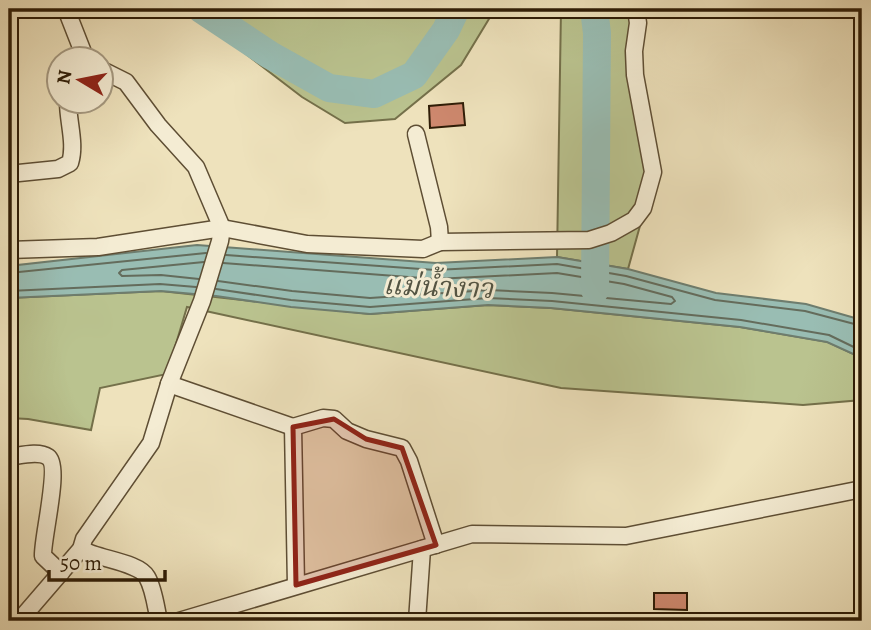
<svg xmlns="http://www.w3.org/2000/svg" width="871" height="630" font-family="Alegreya,'Noto Serif Thai',serif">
<rect width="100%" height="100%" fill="#eee2bc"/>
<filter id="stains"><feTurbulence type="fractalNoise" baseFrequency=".00286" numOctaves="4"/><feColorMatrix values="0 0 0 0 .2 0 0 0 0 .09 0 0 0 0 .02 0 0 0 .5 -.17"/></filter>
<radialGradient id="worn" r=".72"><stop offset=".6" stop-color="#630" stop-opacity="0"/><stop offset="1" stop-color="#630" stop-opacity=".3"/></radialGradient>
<!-- green -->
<g fill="#bac38f" stroke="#74704a" stroke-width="2">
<polygon points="187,9 495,9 461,65 395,119 345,123 302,97"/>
<polygon points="561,9 642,9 640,68 658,161 628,269 557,257"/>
<polygon points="161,291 370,314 488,305 551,308 740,327 828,342 862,358 862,400 803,405 561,388 187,307 167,374 100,388 91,430 28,419 9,418 9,298"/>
</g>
<!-- water -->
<polygon fill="#99bdb3" stroke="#6e7d6e" stroke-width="2" points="197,245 436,263 557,257 628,269 716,293 806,304 862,320 862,358 827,342 740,327 551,308 488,305 370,314 291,307 216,296 161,291 9,298 9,266"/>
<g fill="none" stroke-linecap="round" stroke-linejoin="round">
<!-- shore -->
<g stroke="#646c5c" stroke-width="2">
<polyline points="226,255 435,270 557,264 626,276 715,300 805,311 862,326"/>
<polyline points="9,273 206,253"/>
<polyline points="199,279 161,275 122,276 119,273 122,270 204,262"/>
<polyline points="218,281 292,291 370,298 489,290 552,293 671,304 675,301 672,297 624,284 557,273 435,279 223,263"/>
<polyline points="216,289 291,300 370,307 488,298 552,301 741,320 829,335 862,351"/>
<polyline points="9,291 160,284 196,287"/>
</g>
<!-- river -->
<g stroke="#99bdb3" stroke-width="28">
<polyline points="201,9 270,55 329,88 374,94 414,75 446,30 456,9"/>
<polyline points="594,9 597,33 595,290"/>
</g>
</g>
<!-- building -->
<g fill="#ce886e" stroke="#2e1c06" stroke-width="2">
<polygon points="463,103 465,125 430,128 429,106"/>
<polygon points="654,593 687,593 687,610 654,609"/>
</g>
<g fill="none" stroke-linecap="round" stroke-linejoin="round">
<defs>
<g id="minor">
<polyline points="66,9 86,60"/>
<polyline points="416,134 439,227 440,242"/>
<path d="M9 174 58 169 70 163C76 144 68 122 68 102"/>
<polyline points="9,250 98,247 222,228 307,244 423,249 440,242 589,240 611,233 634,220 643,208 653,172 635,75 634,51 638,23 636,9"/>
<polyline points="169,384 293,427"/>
<path d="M9 457C19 456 38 450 48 457 61 466 42 539 43 556L61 573"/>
<path d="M81 549C97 559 139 562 147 577 154 589 156 608 159 621"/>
<polyline points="296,585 293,427 323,418 334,419 347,431 366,439 402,448 409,461 436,545"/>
<polyline points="19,621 81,549 84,539 151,443 169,384 202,301 220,241 222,228 196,167 158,125 126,82 102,70"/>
<polyline points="179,621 472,534 626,536 862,489"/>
<polyline points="417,621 422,549"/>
</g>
</defs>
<!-- minor casing -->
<use href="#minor" stroke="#5e4e34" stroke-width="19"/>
<!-- minor -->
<use href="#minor" stroke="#f4ecd3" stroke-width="16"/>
</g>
<!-- marked area -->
<path fill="#8f2418" fill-opacity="0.2" stroke="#8f2418" stroke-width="5" stroke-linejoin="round" d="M334 419 366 439 402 448 436 545 296 585 293 427Z"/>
<g text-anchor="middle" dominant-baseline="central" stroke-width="6" stroke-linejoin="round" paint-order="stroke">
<!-- water labels -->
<g font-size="28" font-style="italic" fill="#535443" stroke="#f4ecd3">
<text transform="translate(438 287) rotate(2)">แม่น้ำงาว</text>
</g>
</g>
<!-- margin -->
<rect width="871" height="630" fill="none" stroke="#eee2bc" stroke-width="35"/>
<rect x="10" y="10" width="850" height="609" fill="none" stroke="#2e1c06" stroke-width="3.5"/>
<rect x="18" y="18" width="836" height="595" fill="none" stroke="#2e1c06" stroke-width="2"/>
<!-- north arrow -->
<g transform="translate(80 80) rotate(280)"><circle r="33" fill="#f4ecd3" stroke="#a59981" stroke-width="2"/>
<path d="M0-5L12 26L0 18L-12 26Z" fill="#8f2418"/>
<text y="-10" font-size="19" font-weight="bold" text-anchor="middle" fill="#2e1c06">N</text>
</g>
<!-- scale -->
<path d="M49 570v10h116v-10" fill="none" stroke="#2e1c06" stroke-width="3.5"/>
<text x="60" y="570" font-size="21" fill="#2e1c06" stroke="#f4ecd3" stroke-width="5" paint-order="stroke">50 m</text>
<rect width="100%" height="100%" filter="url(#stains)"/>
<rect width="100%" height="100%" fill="url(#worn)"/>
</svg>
